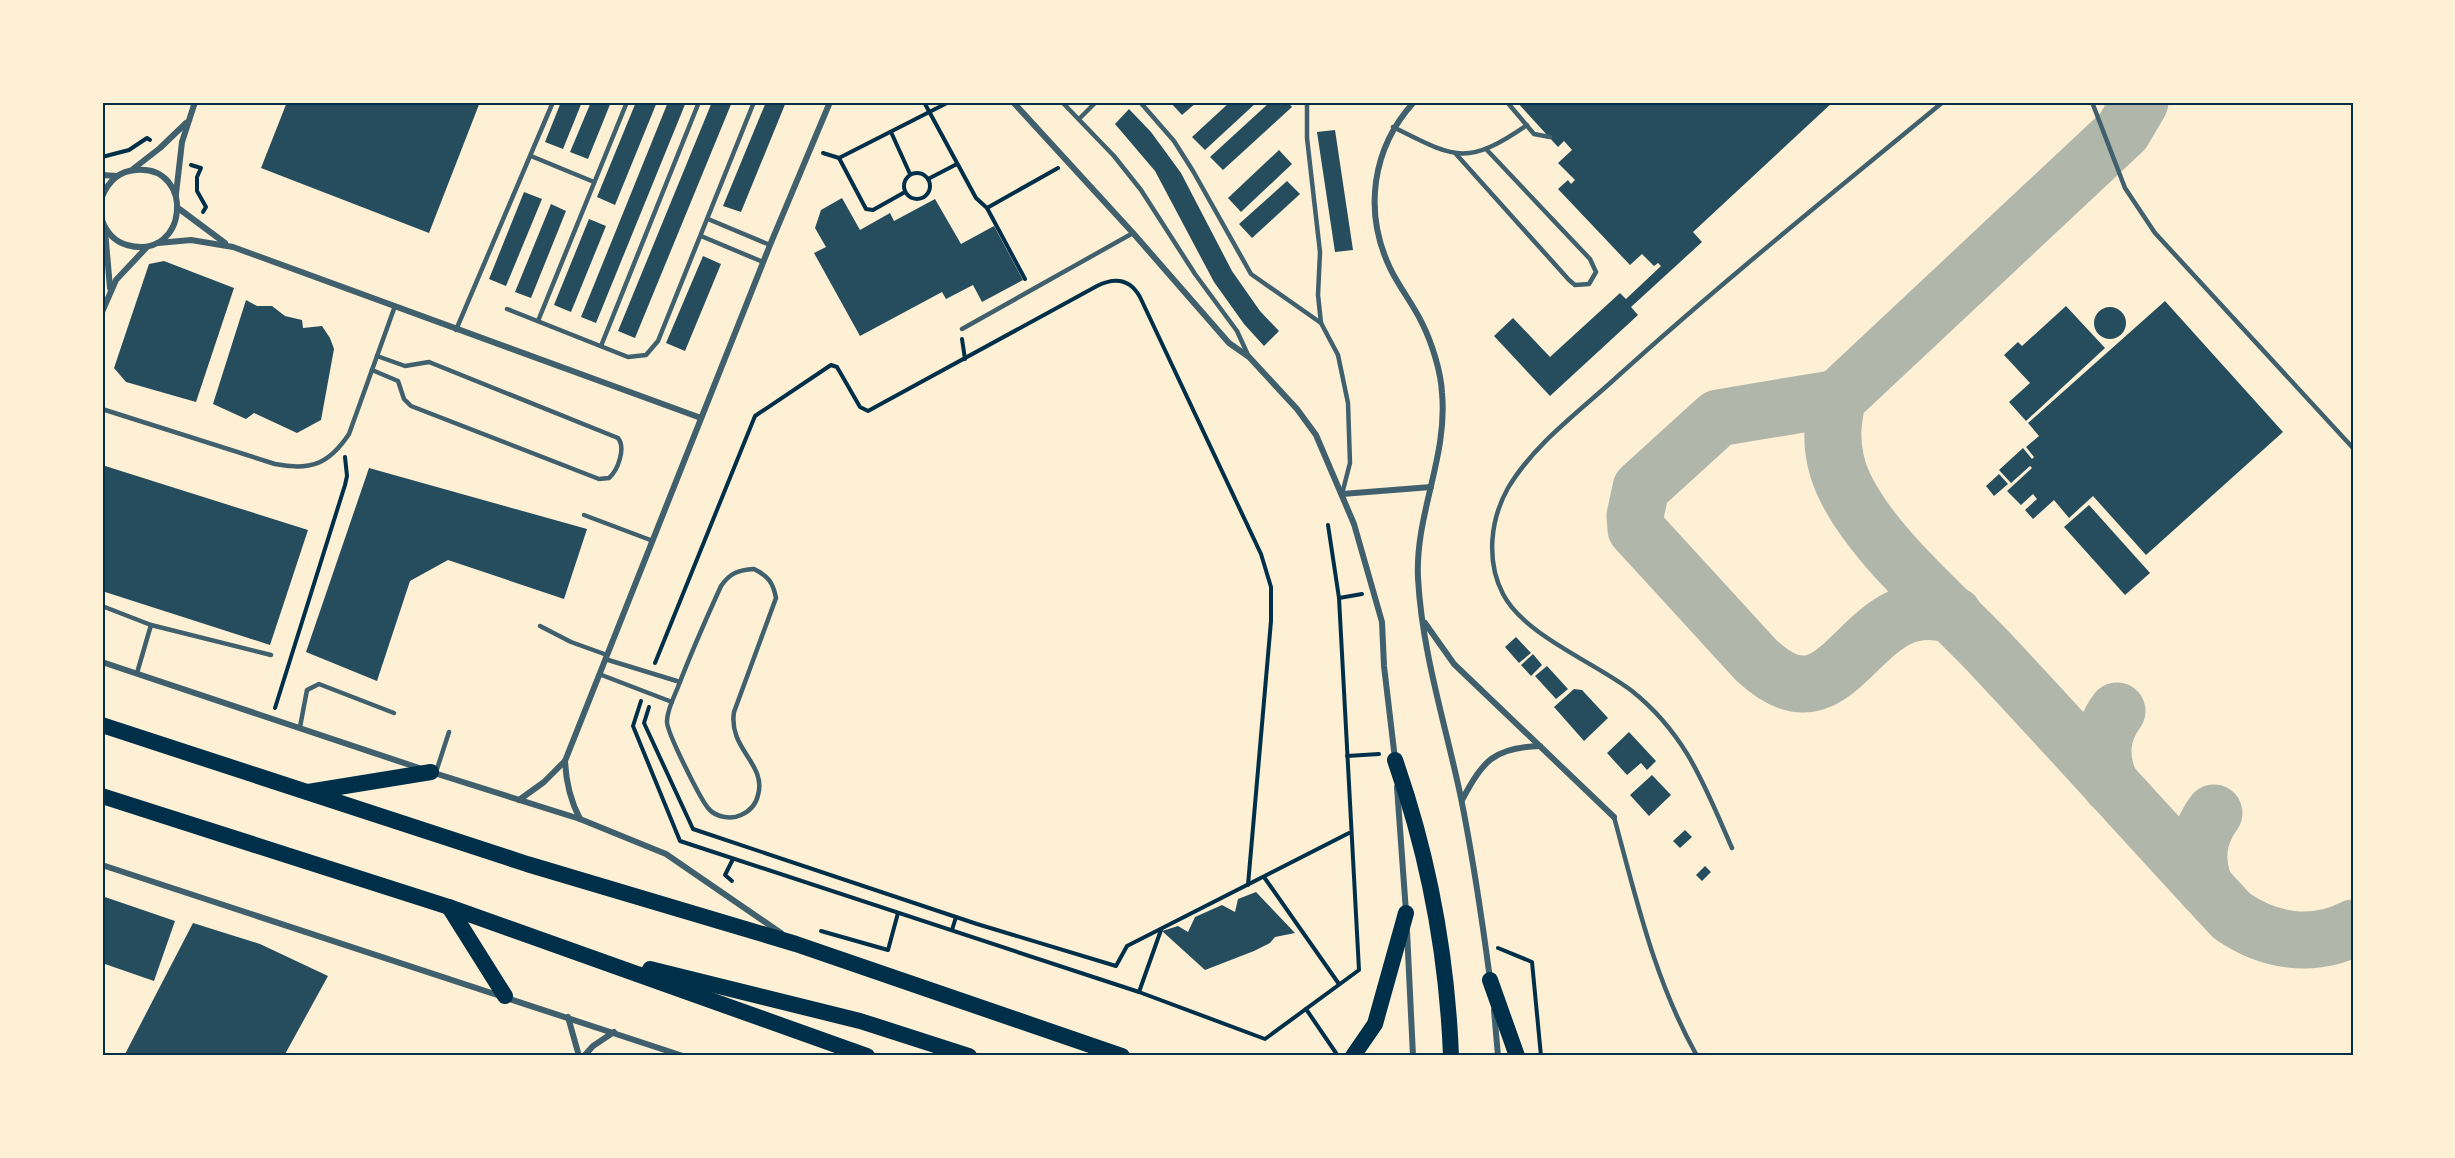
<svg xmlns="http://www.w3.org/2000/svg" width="2455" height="1158" viewBox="0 0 2455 1158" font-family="'Times New Roman',serif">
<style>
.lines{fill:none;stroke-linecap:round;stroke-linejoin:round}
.taxiway{stroke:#b1b6ab;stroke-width:57}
.building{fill:#264d5e}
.path{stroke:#003049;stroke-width:4}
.service{stroke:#3f606c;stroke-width:4.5}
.minor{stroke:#3f606c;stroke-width:6}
.trunk{stroke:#003049;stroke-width:16}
.neatline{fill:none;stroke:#003049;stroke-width:2}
</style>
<rect width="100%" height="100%" fill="#fdf0d5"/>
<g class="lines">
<g class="taxiway">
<path d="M2140 102 2123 131 1838 398C1830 428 1831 459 1845 487 1873 545 1940 601 1985 648 2068 736 2149 827 2232 916 2268 941 2312 949 2353 928"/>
<path d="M1838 398 1718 418 1641 488 1635 516 1636 529 1756 660C1824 724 1847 643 1899 618 1917 609 1935 610 1954 615"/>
<path d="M2111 785C2099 759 2100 734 2117 711"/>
<path d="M2206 888C2194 862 2197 836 2214 813"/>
</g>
</g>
<g class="building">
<polygon points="287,102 480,102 429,233 261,168"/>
<polygon points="561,102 582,102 563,149 545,142"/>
<polygon points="591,102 611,102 588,159 570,152"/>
<polygon points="636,102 657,102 615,205 597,197"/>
<polygon points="668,102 686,102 596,323 581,317"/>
<polygon points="712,102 732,102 635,338 618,331"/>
<polygon points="766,102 786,102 741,212 723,206"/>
<polygon points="1170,102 1197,102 1182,115"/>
<polygon points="1230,102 1257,102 1205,150 1192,137"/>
<polygon points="1270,102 1288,102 1292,107 1223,170 1210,157"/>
<polygon points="1517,102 1833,102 1693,232 1702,242 1631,307 1638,315 1550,396 1494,336 1513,318 1550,357 1620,293 1626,299 1661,266 1658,263 1654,266 1642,254 1630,265 1558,189 1568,180 1571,184 1575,180 1558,163 1572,150 1564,141 1558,147"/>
<polygon points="1129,109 1151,132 1181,173 1232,271 1260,311 1279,331 1264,346 1244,324 1214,282 1155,171 1115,124"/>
<polygon points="1335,130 1353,250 1335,252 1317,132"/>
<polygon points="1279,150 1292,164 1241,212 1228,198"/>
<polygon points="1287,181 1300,194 1252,238 1239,224"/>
<polygon points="524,192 542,199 506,286 489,279"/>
<polygon points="842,198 860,230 890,213 894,221 935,199 961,244 994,226 1023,280 982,302 973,285 946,299 942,292 860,336 814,253 826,247 815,228 821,210"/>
<polygon points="551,204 566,211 531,298 515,292"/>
<polygon points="589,219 606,226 571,312 554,305"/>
<polygon points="703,256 721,264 685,351 666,343"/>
<polygon points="164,261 234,288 196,402 126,382 114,368 149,264"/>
<polygon points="246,300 257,306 272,306 285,316 302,320 303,328 322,326 330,338 334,349 321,420 297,433 254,413 246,419 213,404"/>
<polygon points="2165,301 2283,432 2146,555 2093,496 2069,518 2054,500 2033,519 2025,510 2037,499 2033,494 2021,505 2007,491 2032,468 2030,466 2011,483 1999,470 2023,448 2032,459 2034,457 2026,447 2039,436 2028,423"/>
<polygon points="2066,306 2105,348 2026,421 2009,402 2030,383 2004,355 2018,342 2022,346"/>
<circle cx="2110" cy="323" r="16"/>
<polygon points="102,465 308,530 270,645 102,591"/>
<polygon points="369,468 587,529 564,599 448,560 410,581 377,681 306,652"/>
<polygon points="1999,474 2008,484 1994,496 1986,486"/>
<polygon points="2089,505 2150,573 2125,595 2064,527"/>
<polygon points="1516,637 1531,653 1519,663 1505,647"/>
<polygon points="1533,654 1542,665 1531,676 1521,665"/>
<polygon points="1547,666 1568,689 1556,699 1535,676"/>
<polygon points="1574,689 1582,690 1608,718 1584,741 1554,707"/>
<polygon points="1629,732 1656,761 1647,770 1641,763 1627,775 1607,753"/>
<polygon points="1652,775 1671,795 1649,816 1630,795"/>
<polygon points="1685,830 1692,837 1680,848 1673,841"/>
<polygon points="1705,866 1711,872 1702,881 1696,875"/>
<polygon points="1256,892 1295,933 1275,937 1270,943 1254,951 1205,970 1162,931 1178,926 1188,932 1195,917 1222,905 1235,912 1238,899"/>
<polygon points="102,896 175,921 154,981 102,963"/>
<polygon points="193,923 260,944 328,976 284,1056 124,1056"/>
</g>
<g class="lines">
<g class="path">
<polyline points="924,102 976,198 987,208 1058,168"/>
<polyline points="891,132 910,174"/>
<polyline points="823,153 839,158 949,102"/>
<polyline points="102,157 129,150 147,138 150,140"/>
<polyline points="839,158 866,209 873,210 905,192"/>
<polyline points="191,165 201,168 197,177 197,191 206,207 203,212"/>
<circle cx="917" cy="186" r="13"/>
<polyline points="928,179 957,164"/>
<polyline points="987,208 1025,279"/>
<polyline points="962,339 965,359"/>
<polyline points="1339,598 1362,594"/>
<path d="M655 663 755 416 831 365 837 367 860 407 868 411 1097 286C1115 277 1130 279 1140 297L1261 554 1271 587V621L1248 885"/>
<polyline points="641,701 633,726 680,841 1139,992 1265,1039 1359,970 1339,598 1328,525"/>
<polyline points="649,707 644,723 693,829 977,924 1116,966 1127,946 1349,833"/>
<polyline points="275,708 345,485 347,476 345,457"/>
<polyline points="1347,756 1379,754"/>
<polyline points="1264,877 1339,984"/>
<polyline points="732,881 725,875 733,859"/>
<polyline points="952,930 956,917"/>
<polyline points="821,931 888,950 898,913"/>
<polyline points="1498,948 1532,962 1541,1056"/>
<polyline points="1139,992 1161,930"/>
<polyline points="1306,1009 1336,1053"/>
</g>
<g class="service">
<polyline points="1062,102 1114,156 1141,190 1195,274 1237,331 1248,355"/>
<polyline points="1140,102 1174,141 1193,171 1251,274 1321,323"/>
<polyline points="1307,102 1307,138 1320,252 1318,295 1321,323 1338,355 1348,403 1350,463 1342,494"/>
<polyline points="1507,102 1534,134 1550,137"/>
<polyline points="2092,102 2125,188 2155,233 2353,448"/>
<polyline points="1079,119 1096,102"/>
<path d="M1393 127C1455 158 1466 167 1527 125"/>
<polyline points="1456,154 1569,280 1575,285 1589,284 1596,272 1590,259 1486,149"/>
<polyline points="531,156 594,182"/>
<polyline points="708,219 770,245"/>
<polyline points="701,236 763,262"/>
<polyline points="507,309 628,357 646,355 658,341 754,102"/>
<polyline points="538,321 627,102"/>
<polyline points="962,329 1133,233"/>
<polyline points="456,330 553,102"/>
<polyline points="601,346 699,102"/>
<path d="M372 370 398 381 404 399 411 406 599 479 609 478C618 470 626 448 618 438L429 362 405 366 377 356"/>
<path d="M102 409 275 464C311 471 329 464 349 434L395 306"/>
<polyline points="584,515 653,541"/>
<path d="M754 569C768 576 773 582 776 598L734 712C728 749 767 764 758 795 756 805 750 811 741 815 731 820 715 817 708 808 700 798 666 731 667 721 667 710 674 697 678 687 691 653 706 619 721 586 730 573 738 570 754 569Z"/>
<polyline points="102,606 151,625"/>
<polyline points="540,626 571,642 607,655"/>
<polyline points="605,659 680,682"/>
<polyline points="137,673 151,625 271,655"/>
<polyline points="599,674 672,702"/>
<polyline points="300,727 307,690 319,684 394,713"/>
<polyline points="436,772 449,732"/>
<path d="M1614 817C1637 901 1654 979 1697 1056"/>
<path d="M1732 848C1705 787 1687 735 1632 691 1594 662 1524 635 1503 594 1486 561 1490 520 1508 488 1534 444 1580 411 1618 376 1723 281 1834 192 1943 102"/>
</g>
<g class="minor">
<polyline points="1013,102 1133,233 1229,343 1249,357 1297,409 1316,435 1354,524 1382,622 1384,666 1395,759"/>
<path d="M1414 102C1372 148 1363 211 1390 268 1399 287 1413 304 1422 323 1432 343 1441 372 1442 393 1448 457 1415 514 1418 578 1422 653 1446 726 1461 798 1473 858 1482 919 1490 979"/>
<polyline points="133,169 160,148 186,123"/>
<polyline points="102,175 117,176"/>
<polyline points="176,194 182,142 195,102"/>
<path d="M102 197C108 182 119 171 136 170 196 165 188 262 127 245 115 242 106 232 102 220"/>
<polyline points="178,208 225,243"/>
<polyline points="105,230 110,288"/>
<polyline points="158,243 191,240 233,247 701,418"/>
<polyline points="102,312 116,280 147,247"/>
<polyline points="1342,494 1431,487"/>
<polyline points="1425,623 1454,664 1614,817"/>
<polyline points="102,662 422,769"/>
<path d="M565 761C566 783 570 800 580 819"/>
<polyline points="431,772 580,819 666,854 781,933"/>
<polyline points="1397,787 1406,912"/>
<polyline points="519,800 544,782 565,761 770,245 830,102"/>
<path d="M1462 800C1483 761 1494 747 1540 746"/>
<polyline points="102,865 683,1056"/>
<polyline points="1407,931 1413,1056"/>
<polyline points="1494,1010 1498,1056"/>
<polyline points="568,1017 579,1056"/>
<polyline points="584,1056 593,1046 614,1032"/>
</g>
<g class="trunk">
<polyline points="102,725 527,864 796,944 1122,1056"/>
<path d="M1395 760C1429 857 1447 953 1451 1056"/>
<polyline points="308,792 431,772"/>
<polyline points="102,796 449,907 867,1056"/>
<polyline points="449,907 505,996"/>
<polyline points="650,969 860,1021 969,1056"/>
<polyline points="1490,980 1517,1056"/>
<polyline points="1353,1056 1375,1024 1406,913"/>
</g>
</g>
<rect width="2455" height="1158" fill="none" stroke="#fdf0d5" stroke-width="207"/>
<rect x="104" y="104" width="2248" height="950" class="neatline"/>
</svg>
